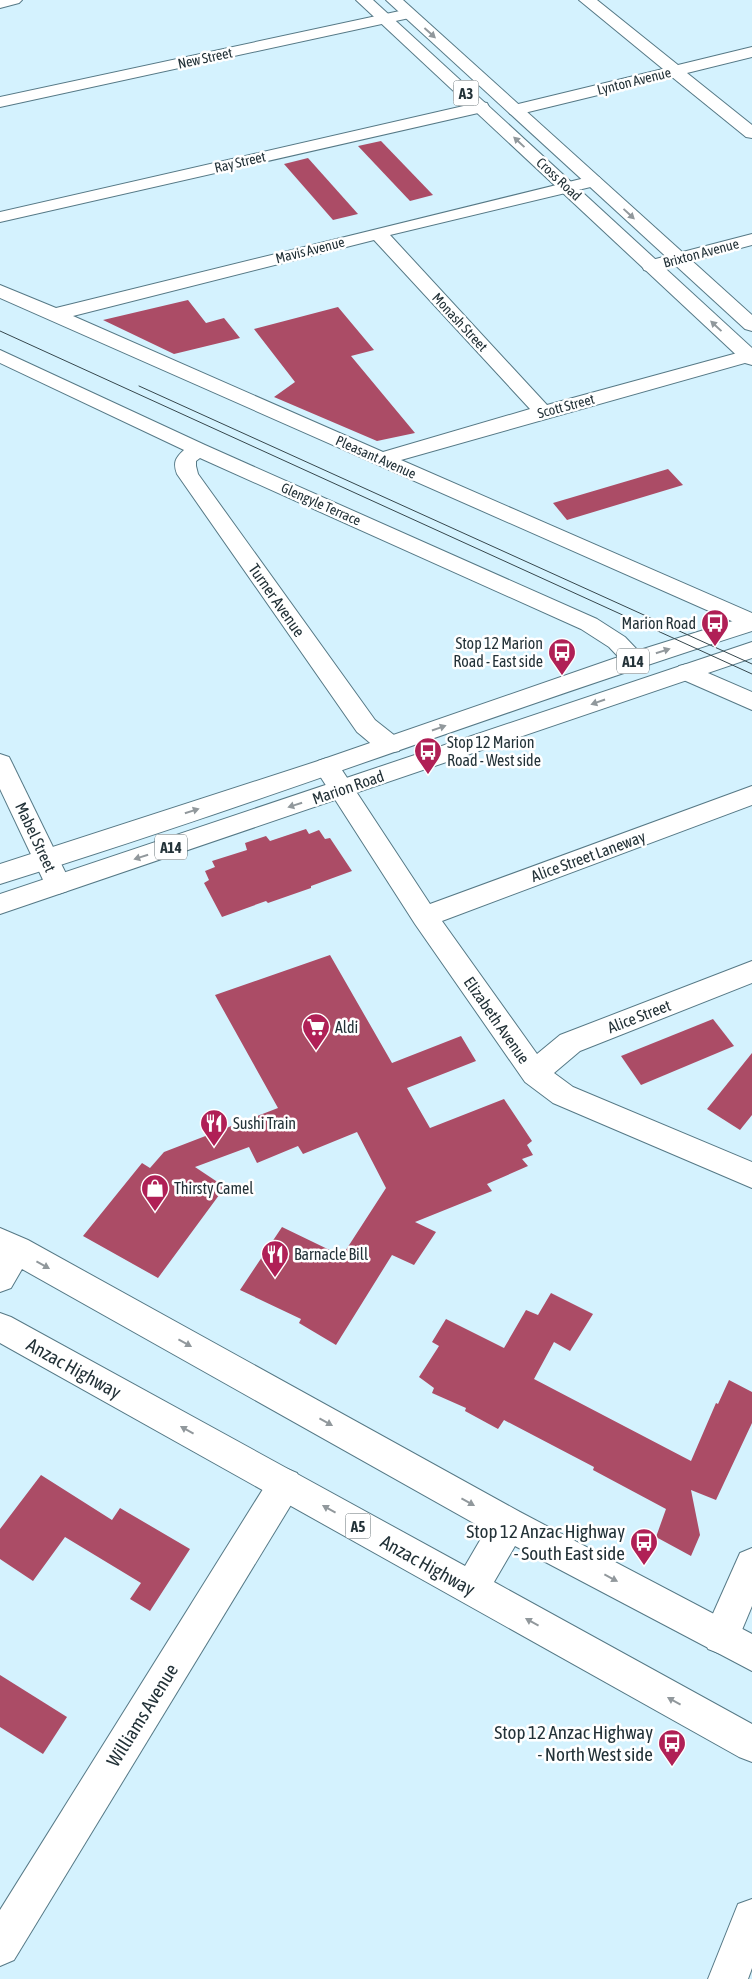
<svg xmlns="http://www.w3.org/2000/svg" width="752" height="1979" viewBox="0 0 752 1979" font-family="'Asap Condensed',sans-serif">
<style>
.building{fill:#ab4c66}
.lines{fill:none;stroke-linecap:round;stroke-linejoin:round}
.minor-casing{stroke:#567986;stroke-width:2}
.major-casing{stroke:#567986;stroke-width:2}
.highway-casing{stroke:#567986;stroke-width:2}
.minor{fill:#fff;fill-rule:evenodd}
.major{fill:#fff;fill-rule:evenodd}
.highway{fill:#fff;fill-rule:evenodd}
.tram{stroke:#36474d;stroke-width:1}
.oneway{fill:#91989c}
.labels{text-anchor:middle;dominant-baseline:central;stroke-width:5;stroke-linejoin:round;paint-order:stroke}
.far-street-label{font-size:14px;fill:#233238;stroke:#fff}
.shield{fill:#fff;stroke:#657074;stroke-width:1}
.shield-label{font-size:15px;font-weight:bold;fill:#233238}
.street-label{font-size:16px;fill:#233238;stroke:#fff}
.poi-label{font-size:16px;fill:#233238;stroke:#fff;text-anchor:start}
.near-street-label{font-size:19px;fill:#233238;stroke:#fff}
.near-poi-label{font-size:19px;fill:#233238;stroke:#fff;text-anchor:end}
</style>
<rect width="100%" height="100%" fill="#d4f2fe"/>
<g class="building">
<polygon points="381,141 433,195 410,201 358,146"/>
<polygon points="308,158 358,214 333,220 284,164"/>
<polygon points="188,300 206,323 224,318 240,338 174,354 103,320"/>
<polygon points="338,307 374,350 351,356 415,433 377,441 274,397 295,382 254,329"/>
<polygon points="668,469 683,485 567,520 553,503"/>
<polygon points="306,829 309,834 319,830 325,839 330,838 352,871 311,886 311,888 268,903 266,901 222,917 204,883 209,880 205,871 215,867 212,861 247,850 245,843 266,836 270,841"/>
<polygon points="330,955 392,1063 461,1036 476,1061 407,1088 430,1128 504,1099 532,1141 527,1145 533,1155 522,1159 528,1166 487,1184 492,1191 415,1222 436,1232 414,1265 392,1255 336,1345 299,1323 301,1319 240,1290 282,1227 342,1256 386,1188 357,1132 303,1154 298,1146 257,1163 249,1147 195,1167 225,1187 158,1278 83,1236 142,1163 150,1168 164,1152 278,1108 215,995"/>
<polygon points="713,1019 734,1046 641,1085 621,1056"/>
<polygon points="752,1053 752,1115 740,1130 707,1109"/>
<polygon points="551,1293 593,1314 570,1351 554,1342 534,1379 691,1461 716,1403 718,1404 729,1380 752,1392 752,1423 716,1500 691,1490 700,1535 691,1556 656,1537 666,1509 593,1470 594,1467 504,1420 498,1429 465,1411 466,1408 432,1393 434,1388 419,1377 439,1346 432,1342 446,1319 504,1348 526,1310 538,1315"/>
<polygon points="41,1475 112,1520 120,1508 190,1549 150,1611 130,1599 141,1583 65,1537 33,1581 0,1559 0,1529"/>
<polygon points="0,1675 67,1717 43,1754 0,1727"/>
</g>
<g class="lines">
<g class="minor-casing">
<g id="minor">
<polygon points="0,0 22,0 19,3 0,8"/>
<polygon points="579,0 597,0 678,65 752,47 752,57 687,73 752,125 752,138 746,137 672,77 516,115 510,114 508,110 510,106 663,69"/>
<polygon points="409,9 414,11 417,14 414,17 0,107 0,97"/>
<polygon points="481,102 487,103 489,107 487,111 0,222 0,212"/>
<path d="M593 176 599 177 602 181 599 185 390 235 547 405 752 349V361L401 460 752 613V630L0 298V285L56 308ZM374 240 530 409 383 452 73 316Z"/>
<polygon points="752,234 752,245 651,272 644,270 642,266 644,262"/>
<path d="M0 350 205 445 597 619 625 637 647 660 643 666 635 668 627 666 609 647 581 629 200 458 196 461V466L198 474 375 720 399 739 402 745 399 751C381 756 371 743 357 732L177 474C173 463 175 458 184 450L0 363Z"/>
<polygon points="687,664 752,692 752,710 679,678 675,672 679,666"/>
<polygon points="0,754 9,757 12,763 71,884 67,891 58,894 49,891 45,884 0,789"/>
<polygon points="327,758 336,761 430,904 752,786 752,805 442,921 537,1054 560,1035 752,961 752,983 580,1051 554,1073 573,1087 752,1162 752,1188 553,1103 525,1082 415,924 318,773 315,767 318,761"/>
<polygon points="285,1468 297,1473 302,1484 297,1495 14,1960 0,1966 0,1910 273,1473"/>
<polygon points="752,1548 752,1606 734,1649 721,1654 708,1649 703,1636 740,1553"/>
<polygon points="752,1899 752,1968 748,1979 708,1979 738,1904"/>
</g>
</g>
<g class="major-casing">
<g id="major">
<path d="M752 615V631C500 711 253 806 0 884V864L318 761 627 654Z"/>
<polygon points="752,642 752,658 0,914 0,894"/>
</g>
</g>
<g class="highway-casing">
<g id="highway">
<polygon points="356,0 373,0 752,348 752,365 745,363"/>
<polygon points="386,0 403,0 752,315 752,331 745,329"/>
<polygon points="0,1228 28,1240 520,1512 752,1634 752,1671 515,1546 494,1582 752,1724 752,1762 739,1757 0,1343 0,1313 11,1317 465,1566 486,1530 22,1269 11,1288 0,1292"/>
</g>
</g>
<use href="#minor" class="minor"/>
<use href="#major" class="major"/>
<use href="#highway" class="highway"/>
<g class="tram">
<polyline points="0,331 752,674"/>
<polyline points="139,386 752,664"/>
</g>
</g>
<defs><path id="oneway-solid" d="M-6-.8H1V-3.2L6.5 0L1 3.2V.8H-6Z" transform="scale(1.25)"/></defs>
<g class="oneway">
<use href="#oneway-solid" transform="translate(430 33) rotate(42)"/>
<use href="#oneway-solid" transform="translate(519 142) rotate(-137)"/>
<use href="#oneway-solid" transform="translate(629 214) rotate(43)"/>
<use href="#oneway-solid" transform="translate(716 326) rotate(-137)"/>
<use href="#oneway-solid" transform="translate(663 651) rotate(-18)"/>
<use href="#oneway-solid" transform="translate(598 702) rotate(161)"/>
<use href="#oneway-solid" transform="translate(439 728) rotate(-19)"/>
<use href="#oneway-solid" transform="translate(295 805) rotate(162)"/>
<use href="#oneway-solid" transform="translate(192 811) rotate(-18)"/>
<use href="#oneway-solid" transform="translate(141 857) rotate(162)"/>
<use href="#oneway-solid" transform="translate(43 1265) rotate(29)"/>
<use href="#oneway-solid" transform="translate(185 1343) rotate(29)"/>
<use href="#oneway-solid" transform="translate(326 1422) rotate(29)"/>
<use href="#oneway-solid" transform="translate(187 1430) rotate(-151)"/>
<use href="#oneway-solid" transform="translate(468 1502) rotate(29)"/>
<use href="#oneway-solid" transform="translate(329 1509) rotate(-151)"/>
<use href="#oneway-solid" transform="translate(611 1578) rotate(28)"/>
<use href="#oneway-solid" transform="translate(532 1622) rotate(-151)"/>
<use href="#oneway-solid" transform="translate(674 1701) rotate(-151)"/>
</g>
<defs>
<g id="bus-pin" transform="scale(1.4375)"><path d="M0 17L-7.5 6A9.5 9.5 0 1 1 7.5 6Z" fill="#b02056" stroke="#fff"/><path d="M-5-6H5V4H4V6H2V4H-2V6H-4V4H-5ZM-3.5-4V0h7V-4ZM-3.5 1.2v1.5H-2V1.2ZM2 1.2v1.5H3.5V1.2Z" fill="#fff"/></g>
<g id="supermarket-pin" transform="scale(1.4375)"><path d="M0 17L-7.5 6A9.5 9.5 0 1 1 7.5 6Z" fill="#b02056" stroke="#fff"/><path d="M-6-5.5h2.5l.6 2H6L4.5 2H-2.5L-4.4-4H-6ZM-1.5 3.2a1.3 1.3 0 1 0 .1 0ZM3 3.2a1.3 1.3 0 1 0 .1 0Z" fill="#fff"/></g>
<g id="restaurant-pin" transform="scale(1.4375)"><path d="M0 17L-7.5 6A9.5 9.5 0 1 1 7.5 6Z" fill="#b02056" stroke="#fff"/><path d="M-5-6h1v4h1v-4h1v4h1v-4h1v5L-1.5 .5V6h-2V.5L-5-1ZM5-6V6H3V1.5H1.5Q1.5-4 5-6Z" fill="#fff"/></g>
<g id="shop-pin" transform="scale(1.4375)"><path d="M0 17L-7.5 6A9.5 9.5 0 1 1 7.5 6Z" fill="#b02056" stroke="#fff"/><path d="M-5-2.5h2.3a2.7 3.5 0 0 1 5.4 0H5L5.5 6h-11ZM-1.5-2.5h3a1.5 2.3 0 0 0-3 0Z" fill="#fff"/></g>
</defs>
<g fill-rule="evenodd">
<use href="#bus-pin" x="715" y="623"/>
<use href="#bus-pin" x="562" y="652"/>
<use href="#bus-pin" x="428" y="751"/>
<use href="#supermarket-pin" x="316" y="1027"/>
<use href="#restaurant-pin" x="214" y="1123"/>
<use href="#shop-pin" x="155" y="1188"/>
<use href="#restaurant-pin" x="275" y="1254"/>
<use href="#bus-pin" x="644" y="1542"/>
<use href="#bus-pin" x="672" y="1743"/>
</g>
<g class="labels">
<g class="far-street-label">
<text transform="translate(205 58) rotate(-12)">New Street</text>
<text transform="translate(634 81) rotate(-14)">Lynton Avenue</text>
<text transform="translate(240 162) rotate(-13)">Ray Street</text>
<text transform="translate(559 179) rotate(43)">Cross Road</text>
<text transform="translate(310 250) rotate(-14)">Mavis Avenue</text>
<text transform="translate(701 253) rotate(-15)">Brixton Avenue</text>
<text transform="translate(460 322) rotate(47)">Monash Street</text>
<text transform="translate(566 406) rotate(-15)">Scott Street</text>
<text transform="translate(376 457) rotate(24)">Pleasant Avenue</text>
<text transform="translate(321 504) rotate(24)">Glengyle Terrace</text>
</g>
<g class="shield">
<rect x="453.5" y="80.5" width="25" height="25" rx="4"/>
<rect x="617" y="648.5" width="32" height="25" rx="4"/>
<rect x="155" y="834.5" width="32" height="25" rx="4"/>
<rect x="345.5" y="1513.5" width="25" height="25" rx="4"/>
</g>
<g class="shield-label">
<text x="466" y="93">A3</text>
<text x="633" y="661">A14</text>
<text x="171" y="847">A14</text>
<text x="358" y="1526">A5</text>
</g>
<g class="street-label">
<text transform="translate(277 600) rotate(55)">Turner Avenue</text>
<text transform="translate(348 787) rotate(-19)">Marion Road</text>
<text transform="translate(36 837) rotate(65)">Mabel Street</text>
<text transform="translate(588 856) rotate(-20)">Alice Street Laneway</text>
<text transform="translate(639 1016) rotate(-21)">Alice Street</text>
<text transform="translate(497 1020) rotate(55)">Elizabeth Avenue</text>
</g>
<g class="poi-label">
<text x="696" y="623" text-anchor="end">Marion Road</text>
<text x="543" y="643" text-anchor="end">Stop 12 Marion<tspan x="543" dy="18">Road - East side</tspan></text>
<text x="447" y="742">Stop 12 Marion<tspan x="447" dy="18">Road - West side</tspan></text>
<text x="335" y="1027">Aldi</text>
<text x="233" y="1123">Sushi Train</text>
<text x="174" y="1188">Thirsty Camel</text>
<text x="294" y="1254">Barnacle Bill</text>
</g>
<g class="near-street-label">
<text transform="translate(74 1368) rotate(29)">Anzac Highway</text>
<text transform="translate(428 1565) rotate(29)">Anzac Highway</text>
<text transform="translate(142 1715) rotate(-58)">Williams Avenue</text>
</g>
<g class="near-poi-label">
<text x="625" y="1531">Stop 12 Anzac Highway<tspan x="625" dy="22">- South East side</tspan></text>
<text x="653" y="1732">Stop 12 Anzac Highway<tspan x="653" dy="22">- North West side</tspan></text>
</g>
</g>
</svg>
